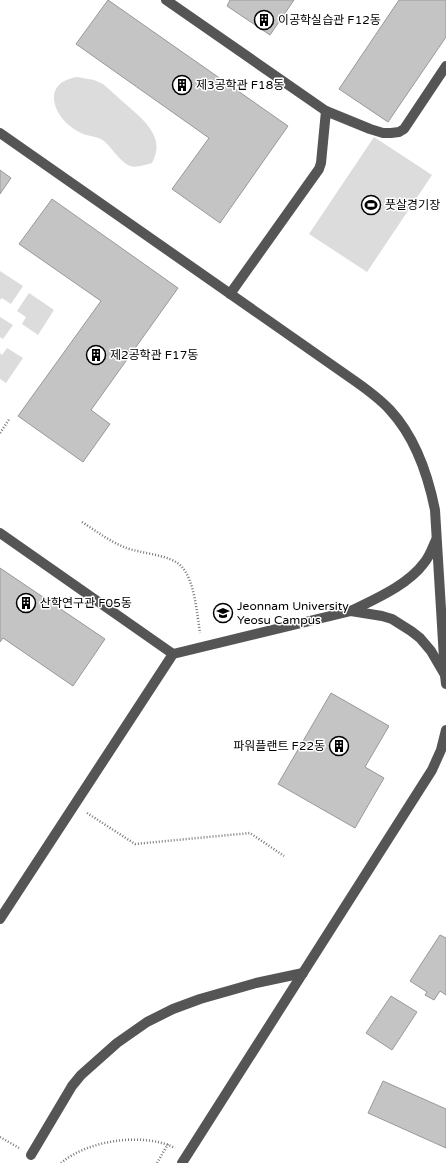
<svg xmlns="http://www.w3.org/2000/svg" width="446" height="1163" viewBox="0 0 446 1163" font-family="'Varela Round','Noto Sans KR',sans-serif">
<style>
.green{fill:#dcdcdc}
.building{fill:#c4c4c4;stroke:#999}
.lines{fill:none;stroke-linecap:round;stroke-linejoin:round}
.path{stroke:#777;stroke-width:2.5;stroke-dasharray:1 2;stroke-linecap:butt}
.minor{stroke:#555;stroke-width:10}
.labels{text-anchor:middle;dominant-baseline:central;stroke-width:3;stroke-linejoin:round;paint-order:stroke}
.poi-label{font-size:12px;fill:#000;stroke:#fff;text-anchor:start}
</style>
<rect width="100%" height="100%" fill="#fff"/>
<g class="green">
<path d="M77 77 94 80 103 84C112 92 120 99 129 107 145 121 166 139 152 163 145 165 134 169 128 165 121 162 111 147 104 141 95 135 89 137 81 133 66 126 53 111 54 95 56 83 66 79 77 77Z"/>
<polygon points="374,137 432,175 367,272 309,234"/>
<polygon points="0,271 23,286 11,304 2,298 0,300"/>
<polygon points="29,293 54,310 38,335 22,324 26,317 17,311"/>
<polygon points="0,317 13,325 3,339 0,337"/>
<polygon points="7,348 23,358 6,383 0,379 0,353 2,355"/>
</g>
<g class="building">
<polygon points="108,0 288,126 220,223 172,189 209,138 76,44"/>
<polygon points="230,0 294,0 270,35 227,6"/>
<polygon points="399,0 446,0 446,37 388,122 339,89"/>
<polygon points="0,170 11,178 0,194"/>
<polygon points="52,199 178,288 91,410 110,424 83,462 18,416 101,301 19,244"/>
<polygon points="0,568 105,639 73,686 3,638 0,642"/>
<polygon points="331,693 389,726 365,767 384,778 355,828 278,784"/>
<polygon points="440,935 446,938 446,995 440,991 434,1000 425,995 427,992 410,981"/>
<polygon points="391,996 417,1012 392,1050 366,1033"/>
<polygon points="383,1081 446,1109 446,1148 368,1113"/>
</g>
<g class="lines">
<g class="path">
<polyline points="0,433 10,418"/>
<path d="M82 522C96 531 109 541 124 547 140 554 171 554 182 567 195 582 197 614 200 633"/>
<polyline points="87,813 135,844 250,833 284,856"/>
<polyline points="0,1137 19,1148"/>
<path d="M61 1163C88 1140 144 1132 175 1148"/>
<polyline points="157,1163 168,1144"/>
</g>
<g class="minor">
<polyline points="166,0 326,111 370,129 383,133 391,133 399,132 404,129 446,66"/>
<path d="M0 133 352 379C365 388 379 398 390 410 415 437 428 475 435 510L445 675"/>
<polyline points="230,294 319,169 321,163 326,111"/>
<polyline points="0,533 173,654"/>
<path d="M351 611C375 599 408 585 424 563 430 556 432 548 436 540"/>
<polyline points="0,919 173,654 351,611 382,616 392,619 411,631 420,638 431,651 445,675 446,684"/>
<polyline points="31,1155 72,1086 81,1075 117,1043 147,1022 173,1009 200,999 256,983 303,973"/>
<polyline points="182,1163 432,770 441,750 446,730"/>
</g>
</g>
<defs>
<g id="building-ring" transform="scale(1)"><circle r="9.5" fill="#fff" stroke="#000" stroke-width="1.5"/><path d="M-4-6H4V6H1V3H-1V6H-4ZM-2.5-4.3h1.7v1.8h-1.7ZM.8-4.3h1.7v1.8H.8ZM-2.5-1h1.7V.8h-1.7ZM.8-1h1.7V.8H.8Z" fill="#000"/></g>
<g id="stadium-ring" transform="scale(1)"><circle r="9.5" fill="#fff" stroke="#000" stroke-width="1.5"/><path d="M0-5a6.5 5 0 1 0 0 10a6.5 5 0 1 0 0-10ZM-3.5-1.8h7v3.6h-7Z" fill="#000"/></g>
<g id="university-ring" transform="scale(1)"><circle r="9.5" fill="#fff" stroke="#000" stroke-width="1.5"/><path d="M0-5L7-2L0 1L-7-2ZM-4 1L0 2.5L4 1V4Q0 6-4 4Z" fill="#000"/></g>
</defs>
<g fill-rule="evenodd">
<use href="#building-ring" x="264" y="20"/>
<use href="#building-ring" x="182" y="85"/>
<use href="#stadium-ring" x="371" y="205"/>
<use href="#building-ring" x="96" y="355"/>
<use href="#building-ring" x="26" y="603"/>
<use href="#university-ring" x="223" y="613"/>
<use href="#building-ring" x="339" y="746"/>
</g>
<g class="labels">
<g class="poi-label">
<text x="278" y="20">이공학실습관 F12동</text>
<text x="196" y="85">제3공학관 F18동</text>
<text x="385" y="205">풋살경기장</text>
<text x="110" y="355">제2공학관 F17동</text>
<text x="40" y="603">산학연구관 F05동</text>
<text x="237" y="606">Jeonnam University<tspan x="237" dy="14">Yeosu Campus</tspan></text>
<text x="325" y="746" text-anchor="end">파워플랜트 F22동</text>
</g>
</g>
</svg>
